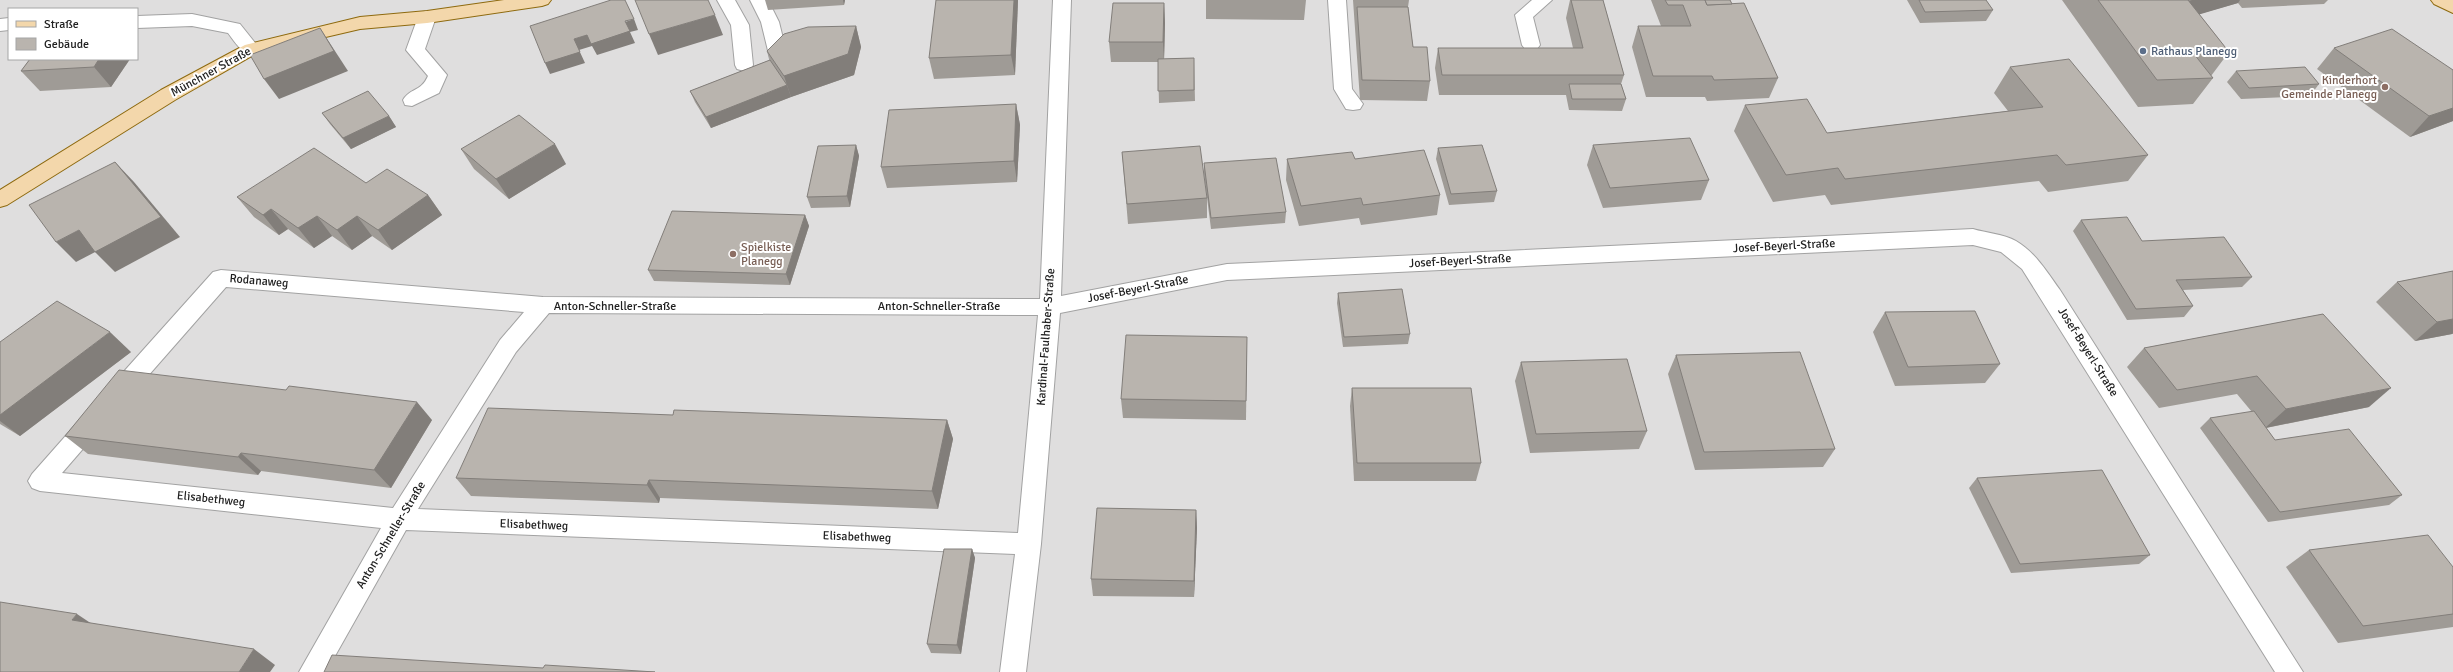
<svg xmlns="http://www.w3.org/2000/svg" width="2453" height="672" viewBox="0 0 2453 672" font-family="Signika,sans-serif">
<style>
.residential{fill:#dfdede;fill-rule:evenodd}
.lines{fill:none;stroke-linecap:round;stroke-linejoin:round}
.minor-casing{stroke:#a2a2a2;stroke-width:2}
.major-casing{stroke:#8e6a0f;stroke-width:2}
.minor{fill:#fff;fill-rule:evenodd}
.major{fill:#f3d7ab;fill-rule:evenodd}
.wall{fill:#9f9b96}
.shaded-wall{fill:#827e7a}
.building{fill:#b9b4ae;stroke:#827e7a}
.service-dot{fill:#5c6f8a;stroke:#fff;stroke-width:1.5}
.education-dot{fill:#8d6e63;stroke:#fff;stroke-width:1.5}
.labels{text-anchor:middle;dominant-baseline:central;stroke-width:4;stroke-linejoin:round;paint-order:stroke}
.service-label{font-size:12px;fill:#4e5e75;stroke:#fff;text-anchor:start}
.street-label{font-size:12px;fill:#212121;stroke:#fff}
.education-label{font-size:12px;fill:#785e54;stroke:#fff;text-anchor:end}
</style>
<rect width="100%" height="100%" fill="#f0eee8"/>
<path class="residential" d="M0 0H2453V672H0ZM9 9H137V59H9Z"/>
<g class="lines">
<g class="minor-casing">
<g id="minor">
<polygon points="717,0 735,0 749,25 753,65 751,69 744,71 737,69 735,65 731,25"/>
<polygon points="750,0 768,0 779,22 788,59 786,63 779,65 772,63 770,59 761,22"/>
<path d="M1053 0H1071L1061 296 1227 264 1973 229C1986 233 2004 234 2016 241 2035 252 2047 272 2060 290L2303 672H2275L2022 269 2001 252 1973 245 1227 280 1060 313 1041 544 1026 672H1000L1015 554 406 530 326 672H299L381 528 40 491 32 488 28 481 32 474 85 414 93 411 101 414 105 421 101 428 62 473 393 508 500 340 524 312 226 287 126 401 118 403 110 401 107 394 110 387 213 272 221 270 543 297 1040 299ZM549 313 1038 315 1018 533 418 509 516 352Z"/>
<polygon points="1328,0 1346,0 1352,89 1363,104 1360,109 1353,110 1346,109 1334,89"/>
<polygon points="1532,0 1552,0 1533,17 1540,45 1537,49 1531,51 1525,49 1522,45 1515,15"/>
<path d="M427 11 433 13 436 17 425 49 447 75 439 93 412 106 405 105 403 100C410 88 421 92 428 76L406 50 418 17 421 13Z"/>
<path d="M192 14 240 24 260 49 257 53C243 57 236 43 228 33L192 26 137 28V16Z"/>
<polygon points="9,18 9,30 0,31 0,19"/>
</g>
</g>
<g class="major-casing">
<g id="major">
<polygon points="504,0 551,0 548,4 542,6 427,23 360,29 257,53 175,100 7,205 0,207 0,190 161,90 245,45 360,17 427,11"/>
<polygon points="2431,0 2453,0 2453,13 2434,4"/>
</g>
</g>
<use href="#minor" class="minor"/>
<use href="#major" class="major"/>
</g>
<g class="wall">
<polygon points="765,0 845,0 844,5 768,10"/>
<polygon points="1018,0 1015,75 934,79 929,58"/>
<polygon points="1206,0 1306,0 1304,20 1206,19"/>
<polygon points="1353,0 1409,0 1408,7 1413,47 1430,81 1427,101 1360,100"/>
<polygon points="1570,0 1603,0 1624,75 1621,84 1626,99 1622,111 1569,110 1566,95 1439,95 1435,68 1438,48 1573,48 1566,18"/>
<polygon points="1651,0 1730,0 1732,4 1778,78 1769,98 1707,101 1705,97 1646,97 1632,47 1638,26 1676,26 1661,26"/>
<polygon points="1907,0 1986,0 1993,10 1986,21 1920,23"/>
<polygon points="2062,0 2328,0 2324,4 2242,8 2238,3 2199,14 2229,52 2211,76 2213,78 2193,104 2138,107"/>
<polygon points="1164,3 1165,23 1164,59 1194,58 1195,101 1159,103 1158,62 1111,62 1109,42"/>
<polygon points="856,26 861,47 854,75 791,97 711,128 695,102 690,91 770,60 767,51"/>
<polygon points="2334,48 2453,70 2453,121 2410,137 2317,69"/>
<polygon points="30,59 130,59 111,87 40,91 21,71"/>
<polygon points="2010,67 2148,155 2128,181 2048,192 2039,181 1831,205 1825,195 1773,202 1734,131 1745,105 1827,133 2008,111 1994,93"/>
<polygon points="2236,71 2319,84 2310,96 2241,99 2227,82"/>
<polygon points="1016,104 1020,125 1017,182 887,188 881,167"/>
<polygon points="322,113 389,116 396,127 351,149 330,124"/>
<polygon points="856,145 859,156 850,207 811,208 807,197"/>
<polygon points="1593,145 1709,180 1701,200 1603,208 1587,165"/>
<polygon points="1438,148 1497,191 1494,202 1449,205 1436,159"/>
<polygon points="461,149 566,164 509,199 474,169"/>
<polygon points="1122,152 1207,198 1207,218 1128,224"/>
<polygon points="1287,159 1355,159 1440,195 1437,215 1361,225 1359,218 1299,226 1286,180"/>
<polygon points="1204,163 1286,212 1285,223 1211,229 1204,174"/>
<polygon points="366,183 428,195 442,215 392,250 372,236 352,250 332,236 314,248 288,229 279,235 254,217 237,197"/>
<polygon points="805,215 809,226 790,285 654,281 648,270"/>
<polygon points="2081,220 2142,241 2252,277 2242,287 2183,290 2193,306 2184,317 2127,320 2073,231"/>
<polygon points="2453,271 2453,334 2452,334 2415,341 2376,302 2397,282"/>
<polygon points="1338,293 1410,334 1408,344 1343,347 1337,303"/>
<polygon points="1885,312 2000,364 1985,383 1895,386 1873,332"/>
<polygon points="2323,314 2369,407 2266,428 2275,440 2402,495 2389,505 2268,522 2200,428 2210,418 2252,412 2237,394 2159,408 2127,367 2144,348"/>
<polygon points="1247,337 1246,420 1123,418 1121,399"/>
<polygon points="0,342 131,352 20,436 0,424"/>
<polygon points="1676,355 1835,449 1823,467 1695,470 1668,374"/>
<polygon points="1521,362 1647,431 1639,449 1530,453 1515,381"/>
<polygon points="1352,388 1481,463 1476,481 1354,481 1350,406"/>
<polygon points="673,415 947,420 953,439 938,509 660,498 659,503 471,496 456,478"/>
<polygon points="432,420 391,488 261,471 258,475 88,454 65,436"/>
<polygon points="1977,478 2150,555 2139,564 2011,573 1969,488"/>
<polygon points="1196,510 1197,528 1194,597 1093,596 1091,579"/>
<polygon points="972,549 975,558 961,654 931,653 927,644"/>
<polygon points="2309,550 2453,567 2453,627 2338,643 2286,567"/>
</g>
<g class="shaded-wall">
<polygon points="843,0 845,0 844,5"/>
<polygon points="1014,0 1018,0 1015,75 1011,55"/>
<polygon points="2192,0 2240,0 2238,3 2167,24 2181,3"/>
<polygon points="1164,3 1165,23 1164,62 1163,42"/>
<polygon points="715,15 723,35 658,55 649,34"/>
<polygon points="634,19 638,30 630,32 635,43 597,55 592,46 579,50 585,63 550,74 545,63 574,39"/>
<polygon points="856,26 861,47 854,75 791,97 784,76"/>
<polygon points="320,28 348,71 279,99 264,79"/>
<polygon points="99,59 130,59 111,87 94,67"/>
<polygon points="787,85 791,97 711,128 706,117"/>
<polygon points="1016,104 1020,125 1017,182 1014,161"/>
<polygon points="2453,108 2453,121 2410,137 2429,116"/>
<polygon points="389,116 396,127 351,149 343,138"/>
<polygon points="555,144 566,164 509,199 496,179"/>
<polygon points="856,145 859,156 850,207 847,196"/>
<polygon points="115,162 134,182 180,237 115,272 95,252"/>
<polygon points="428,195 442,215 392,250 378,230"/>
<polygon points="271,209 288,229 279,235 263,215"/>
<polygon points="805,215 809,226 790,285 786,274"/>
<polygon points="317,216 332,236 314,248 298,228"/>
<polygon points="357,216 372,236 352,250 337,230"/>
<polygon points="79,230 99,250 76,262 56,242"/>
<polygon points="2453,319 2453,333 2452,334 2415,341 2437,322"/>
<polygon points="110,332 131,352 20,436 0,421 0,415"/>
<polygon points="2391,388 2369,407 2265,428 2286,409"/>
<polygon points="417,402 432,420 391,488 374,470"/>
<polygon points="947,420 953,439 938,509 932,491"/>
<polygon points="241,453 261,471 258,475 238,457"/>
<polygon points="649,480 660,498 659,503 647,485"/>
<polygon points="1196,510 1197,528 1194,597 1194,581"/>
<polygon points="972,549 975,558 961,654 957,645"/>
<polygon points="77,614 101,630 72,620"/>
<polygon points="254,649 275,665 270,672 239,672"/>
</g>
<g class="building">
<polygon points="611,0 625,0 634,19 625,21 630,31 591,44 587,35 574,39 580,52 545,63 530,26"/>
<polygon points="635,0 708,0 715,15 649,34"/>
<polygon points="936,0 1014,0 1011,55 929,58"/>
<polygon points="1571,0 1603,0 1624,75 1442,75 1438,48 1583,48"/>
<polygon points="1665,0 1705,0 1707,5 1744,3 1778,78 1714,80 1712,76 1653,76 1638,26 1691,26 1683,5 1668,5"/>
<polygon points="1705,0 1730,0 1732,4 1707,5"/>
<polygon points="1919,0 1986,0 1993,10 1925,12"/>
<polygon points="2098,0 2188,0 2229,52 2194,54 2213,78 2157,80"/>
<polygon points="1113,3 1164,3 1163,42 1109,42"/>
<polygon points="1357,7 1408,7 1413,47 1427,47 1430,81 1362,80"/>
<polygon points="856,26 848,54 784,76 767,51 784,34 808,27"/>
<polygon points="320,28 334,51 264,79 250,55"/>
<polygon points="2392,29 2453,70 2453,108 2429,116 2334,48"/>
<polygon points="1194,58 1194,90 1158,91 1158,59"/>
<polygon points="30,59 99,59 94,67 21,71"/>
<polygon points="2069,59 2148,155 2066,165 2057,155 1845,179 1838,168 1786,175 1745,105 1807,99 1827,133 2043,107 2010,67"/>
<polygon points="770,60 787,85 706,117 690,91"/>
<polygon points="2305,67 2319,84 2249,88 2236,71"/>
<polygon points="1569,84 1621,84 1626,99 1572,99"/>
<polygon points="368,91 389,116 343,138 322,113"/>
<polygon points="1016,104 1014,161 881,167 889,110"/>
<polygon points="519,115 555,144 496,179 461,149"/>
<polygon points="1690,138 1709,180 1610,188 1593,145"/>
<polygon points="856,145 847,196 807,197 818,146"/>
<polygon points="1482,145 1497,191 1451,194 1438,148"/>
<polygon points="1200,146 1207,198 1127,204 1122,152"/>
<polygon points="314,148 366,183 387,169 428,195 378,230 357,216 337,230 317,216 298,228 271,209 263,215 237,197"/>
<polygon points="1424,150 1440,195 1363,205 1361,198 1301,206 1287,159 1352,152 1355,159"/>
<polygon points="1276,158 1286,212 1211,218 1204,163"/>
<polygon points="115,162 161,217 95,252 79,230 56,242 29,205"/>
<polygon points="672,211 805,215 786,274 648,270"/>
<polygon points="2127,217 2142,241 2224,237 2252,277 2176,280 2193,306 2136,309 2081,220"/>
<polygon points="2453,271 2453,319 2437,322 2397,282"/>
<polygon points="1402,289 1410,334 1344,337 1338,293"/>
<polygon points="57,301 110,332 0,415 0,342"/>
<polygon points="1975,311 2000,364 1908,367 1885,312"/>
<polygon points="2323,314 2391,388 2286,409 2257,376 2177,390 2144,348"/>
<polygon points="1126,335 1247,337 1246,401 1121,399"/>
<polygon points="1800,352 1835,449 1704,452 1676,355"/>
<polygon points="1627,359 1647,431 1536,434 1521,362"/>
<polygon points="119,370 286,390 289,386 417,402 374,470 241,453 238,457 65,436"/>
<polygon points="1352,388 1471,388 1481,463 1357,463"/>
<polygon points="488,408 673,415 674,410 947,420 932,491 649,480 647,485 456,478"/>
<polygon points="2254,411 2275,440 2349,429 2402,495 2280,512 2210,418"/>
<polygon points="2102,470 2150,555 2020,564 1977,478"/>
<polygon points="1097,508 1196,510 1194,581 1091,579"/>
<polygon points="2428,535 2453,567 2453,614 2363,626 2309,550"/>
<polygon points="944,549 972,549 957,645 927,644"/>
<polygon points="0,602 77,614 72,620 254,649 239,672 0,672"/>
<polygon points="332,655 543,668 545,665 655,672 324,672"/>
</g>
<circle class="service-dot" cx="2143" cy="51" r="4"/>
<g class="education-dot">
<circle cx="2385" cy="87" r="4"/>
<circle cx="733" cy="254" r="4"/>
</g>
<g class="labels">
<g class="service-label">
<text x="2151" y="51">Rathaus Planegg</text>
</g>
<g class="street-label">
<text transform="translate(211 72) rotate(-29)">Münchner Straße</text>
<text transform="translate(1784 246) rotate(-3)">Josef-Beyerl-Straße</text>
<text transform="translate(1460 261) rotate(-3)">Josef-Beyerl-Straße</text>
<text transform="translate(259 281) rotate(5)">Rodanaweg</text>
<text transform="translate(1138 289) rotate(-11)">Josef-Beyerl-Straße</text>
<text x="615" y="306">Anton-Schneller-Straße</text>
<text x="939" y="306">Anton-Schneller-Straße</text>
<text transform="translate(1046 337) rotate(-86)">Kardinal-Faulhaber-Straße</text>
<text transform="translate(2088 352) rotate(58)">Josef-Beyerl-Straße</text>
<text transform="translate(211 499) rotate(6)">Elisabethweg</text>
<text transform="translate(534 525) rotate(2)">Elisabethweg</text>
<text transform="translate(391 535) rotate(-59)">Anton-Schneller-Straße</text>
<text transform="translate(857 537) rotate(2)">Elisabethweg</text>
</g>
<g class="education-label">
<text x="2377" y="80">Kinderhort<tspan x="2377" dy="14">Gemeinde Planegg</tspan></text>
<text x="741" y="247" text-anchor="start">Spielkiste<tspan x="741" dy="14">Planegg</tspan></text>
</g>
</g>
<rect x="8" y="8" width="130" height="52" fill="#ffffff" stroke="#a6a6a6"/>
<rect x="16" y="21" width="20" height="6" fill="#f3d7ab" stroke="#a6a6a6"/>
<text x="44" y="28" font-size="12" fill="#212121">Straße</text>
<rect x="16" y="38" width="20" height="12" fill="#b9b4ae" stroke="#a6a6a6"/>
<text x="44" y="48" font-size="12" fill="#212121">Gebäude</text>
</svg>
